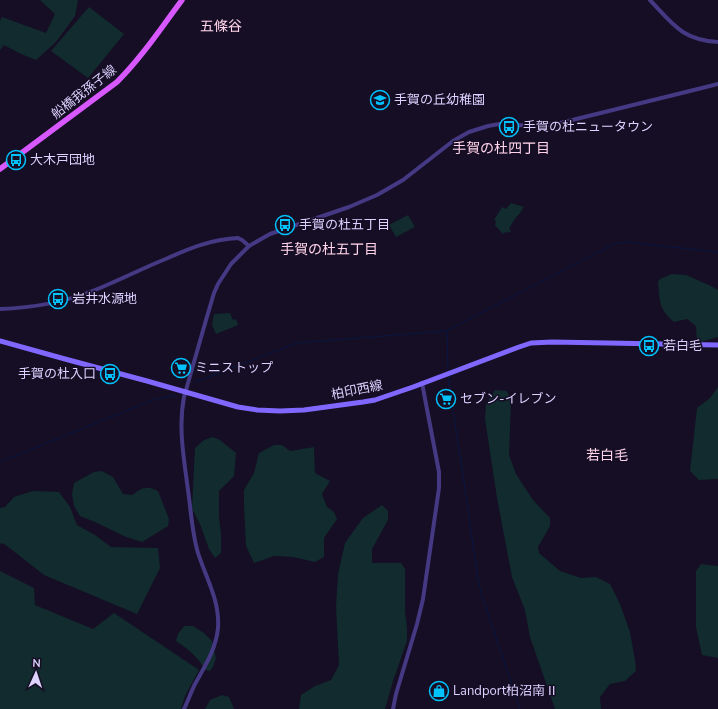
<svg xmlns="http://www.w3.org/2000/svg" width="718" height="709" viewBox="0 0 718 709" font-family="'Nunito Sans','Noto Sans JP',sans-serif">
<style>
.green{fill:#112b2e}
.lines{fill:none;stroke-linecap:round;stroke-linejoin:round}
.stream{stroke:#091642;stroke-width:1}
.tertiary{stroke:#453984;stroke-width:4}
.secondary{stroke:#8068ff;stroke-width:5}
.primary{stroke:#d758ff;stroke-width:5.5}
.labels{text-anchor:middle;dominant-baseline:central;stroke-width:3;stroke-linejoin:round;paint-order:stroke}
.street-label{font-size:13px;fill:#dcd1ff;stroke:#150e24}
.poi-label{font-size:13px;fill:#dcd1ff;stroke:#150e24;text-anchor:start}
.neighbourhood-label{font-size:14px;fill:#ffd3e9;stroke:#150e24}
</style>
<rect width="100%" height="100%" fill="#150e24"/>
<g class="green">
<polygon points="40,0 78,0 75,16 56,42 36,60 21,54 4,45 0,50 0,21 2,17 46,33 55,14"/>
<polygon points="89,7 124,34 88,78 51,51"/>
<polygon points="511,203 524,207 520,213 514,220 509,229 511,231 509,233 507,231 507,233 506,232 503,234 495,225 496,221 494,220 502,207 506,209"/>
<polygon points="408,215 415,227 396,237 389,225"/>
<path d="M672 274 686 275 711 286 718 290V337L697 343 696 326 687 319 674 322C658 309 660 300 658 282L660 279Z"/>
<polygon points="230,313 233,320 236,319 238,325 216,334 212,325 214,314"/>
<polygon points="718,387 718,479 699,480 690,471 697,408 710,398"/>
<polygon points="495,390 507,391 511,401 509,455 516,474 533,500 550,518 550,526 538,547 539,553 560,571 581,578 596,577 610,584 620,604 630,632 635,660 636,671 625,681 610,684 600,697 601,709 555,709 530,637 525,610 512,577 497,498 485,419 486,404"/>
<polygon points="213,437 220,440 236,453 234,476 219,491 219,518 221,533 221,553 215,558 209,549 200,524 192,509 195,448 204,440"/>
<polygon points="274,445 282,445 290,451 314,447 315,473 330,481 322,494 327,507 334,512 337,519 324,538 324,557 315,562 293,557 274,556 254,563 246,546 244,506 244,490 254,473 259,453"/>
<path d="M102 471 113 477 123 494 132 495C142 488 146 485 158 491L169 519 168 526 142 542 126 537 95 522 80 516 74 506 72 494 74 483 94 472Z"/>
<polygon points="33,491 59,492 70,507 77,525 95,535 111,547 158,548 160,568 137,614 44,575 7,546 2,543 0,544 0,508 5,507 14,497"/>
<polygon points="382,505 388,511 388,520 372,549 372,563 401,563 405,569 405,611 407,628 407,641 393,681 385,709 299,709 301,695 315,686 331,680 339,665 336,607 338,574 345,543 363,518"/>
<polygon points="701,564 718,566 718,658 702,655 696,627 696,571"/>
<polygon points="0,571 34,588 35,605 93,629 114,613 199,670 185,696 181,709 0,709"/>
<path d="M184 626H193L204 633 212 641 216 658 213 667 210 671 205 670C198 657 188 649 176 641L178 634Z"/>
<polygon points="222,695 229,697 234,709 205,709 210,700"/>
</g>
<g class="lines">
<g class="stream">
<polyline points="447,332 448,371"/>
<polyline points="449,376 449,385 463,475 477,574 481,593 520,709"/>
<polyline points="195,382 297,343 446,331 614,244 626,242 718,252"/>
<polyline points="0,462 153,400 176,395"/>
</g>
<g class="tertiary">
<path d="M650 0C673 24 682 40 718 42"/>
<path d="M0 309C33 308 65 302 95 290 120 280 143 268 168 258 190 248 213 239 238 238L242 240 249 246"/>
<path d="M184 709C188 701 191 692 195 684 205 666 216 649 218 628 220 601 206 578 198 553 192 533 191 511 188 490 184 459 178 428 184 397L206 320 214 293 218 284 231 264 249 246 270 234 349 207 377 195 403 180 453 141 469 132 488 126 499 124 535 126 556 124 702 88 718 84"/>
<polyline points="393,709 396,694 417,624 423,599 439,488 439,472 422,383"/>
</g>
<polyline class="secondary" points="0,341 65,359 147,381 238,407 257,410 280,411 304,410 363,402 375,400 413,387 519,347 531,343 552,342 718,345"/>
<path class="primary" d="M0 169 117 82C142 57 161 28 182 0"/>
</g>
<defs>
<g id="school-ring" transform="scale(1)"><circle r="9.5" fill="#150e24" stroke="#00c2fc" stroke-width="1.5"/><path d="M0-5L7-2L0 1L-7-2ZM-4 1L0 2.5L4 1V4Q0 6-4 4Z" fill="#00c2fc"/></g>
<g id="bus-ring" transform="scale(1)"><circle r="9.5" fill="#150e24" stroke="#00c2fc" stroke-width="1.5"/><path d="M-5-6H5V4H4V6H2V4H-2V6H-4V4H-5ZM-3.5-4V0h7V-4ZM-3.5 1.2v1.5H-2V1.2ZM2 1.2v1.5H3.5V1.2Z" fill="#00c2fc"/></g>
<g id="supermarket-ring" transform="scale(1)"><circle r="9.5" fill="#150e24" stroke="#00c2fc" stroke-width="1.5"/><path d="M-6-5.5h2.5l.6 2H6L4.5 2H-2.5L-4.4-4H-6ZM-1.5 3.2a1.3 1.3 0 1 0 .1 0ZM3 3.2a1.3 1.3 0 1 0 .1 0Z" fill="#00c2fc"/></g>
<g id="shop-ring" transform="scale(1)"><circle r="9.5" fill="#150e24" stroke="#00c2fc" stroke-width="1.5"/><path d="M-5-2.5h2.3a2.7 3.5 0 0 1 5.4 0H5L5.5 6h-11ZM-1.5-2.5h3a1.5 2.3 0 0 0-3 0Z" fill="#00c2fc"/></g>
</defs>
<g fill-rule="evenodd">
<use href="#school-ring" x="380" y="100"/>
<use href="#bus-ring" x="509" y="127"/>
<use href="#bus-ring" x="16" y="160"/>
<use href="#bus-ring" x="285" y="225"/>
<use href="#bus-ring" x="58" y="299"/>
<use href="#bus-ring" x="649" y="346"/>
<use href="#supermarket-ring" x="181" y="368"/>
<use href="#bus-ring" x="110" y="374"/>
<use href="#supermarket-ring" x="446" y="399"/>
<use href="#shop-ring" x="439" y="691"/>
</g>
<g class="labels">
<g class="street-label">
<text transform="translate(84 92) rotate(-38)">船橋我孫子線</text>
<text transform="translate(357 390) rotate(-11)">柏印西線</text>
</g>
<g class="poi-label">
<text x="394" y="100">手賀の丘幼稚園</text>
<text x="523" y="127">手賀の杜ニュータウン</text>
<text x="30" y="160">大木戸団地</text>
<text x="299" y="225">手賀の杜五丁目</text>
<text x="72" y="299">岩井水源地</text>
<text x="663" y="346">若白毛</text>
<text x="195" y="368">ミニストップ</text>
<text x="96" y="374" text-anchor="end">手賀の杜入口</text>
<text x="460" y="399">セブン-イレブン</text>
<text x="453" y="691">Landport柏沼南Ⅱ</text>
</g>
<g class="neighbourhood-label">
<text x="221" y="26">五條谷</text>
<text x="501" y="148">手賀の杜四丁目</text>
<text x="329" y="249">手賀の杜五丁目</text>
<text x="607" y="455">若白毛</text>
</g>
</g>
<g transform="translate(36 673) rotate(3)" stroke="#150e24" stroke-width="3" paint-order="stroke">
<path d="M0-3L7 15L0 10L-7 15Z" fill="#dcd1ff"/>
<text y="-6" font-size="11" font-weight="bold" text-anchor="middle" fill="#dcd1ff">N</text>
</g>
</svg>
